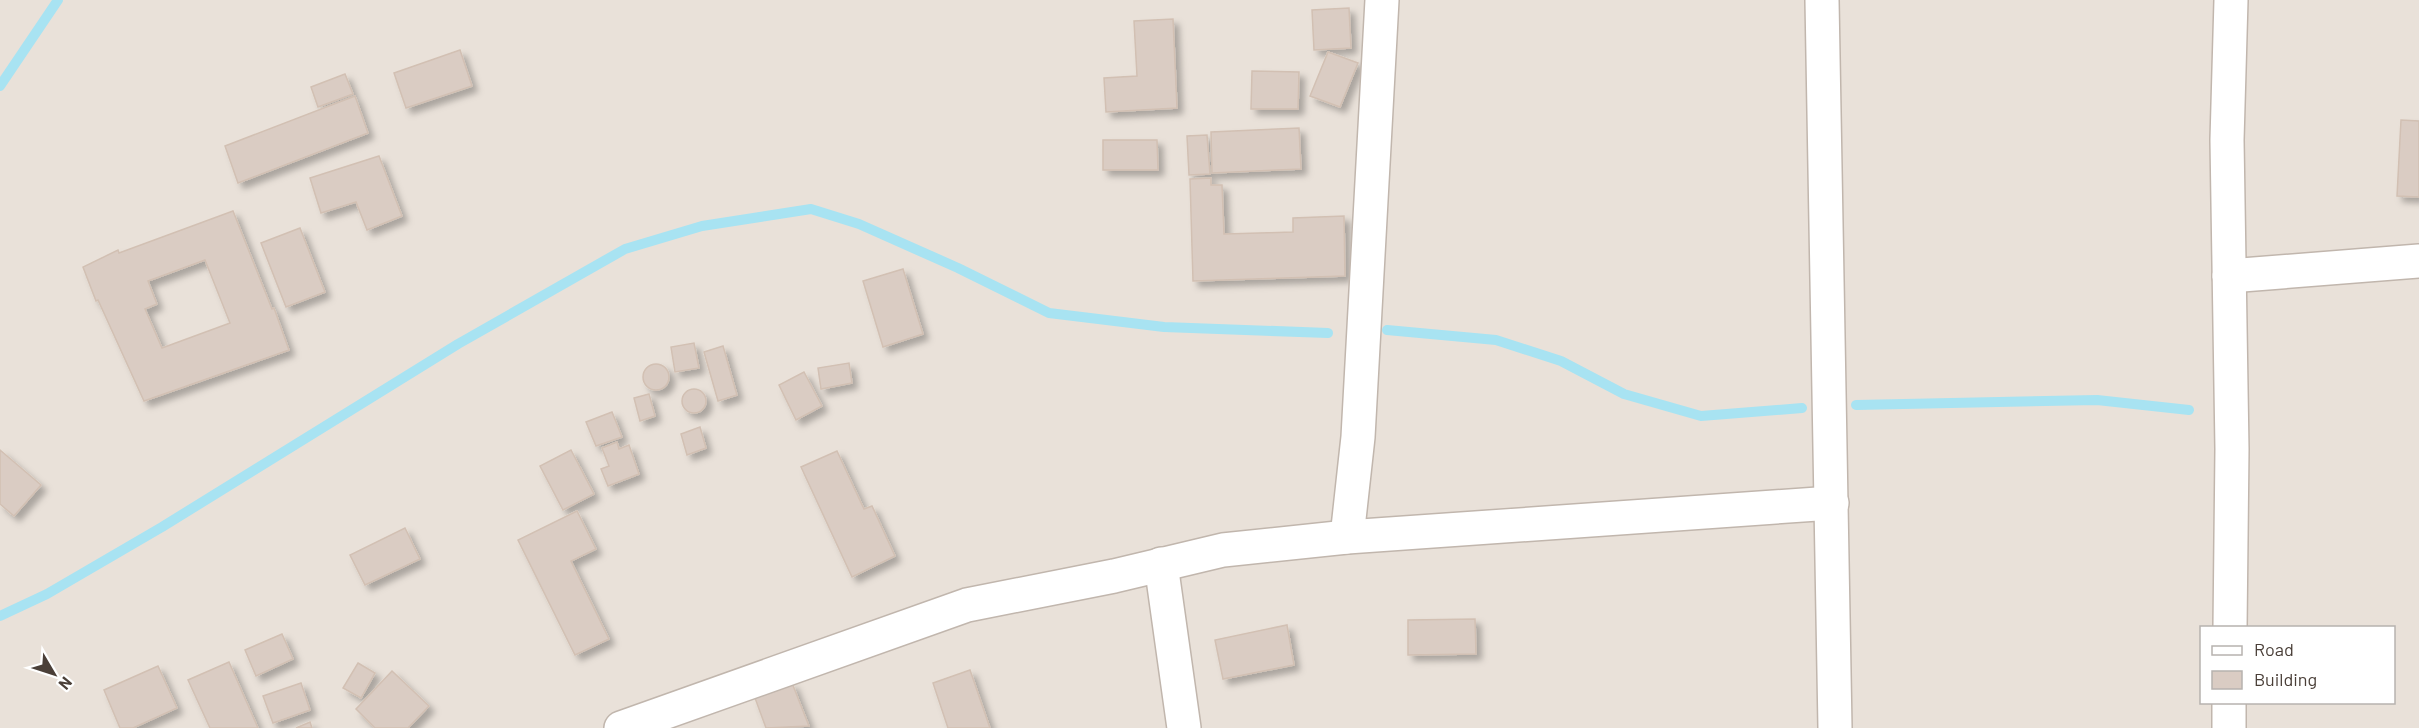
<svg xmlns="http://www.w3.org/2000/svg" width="2419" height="728" viewBox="0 0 2419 728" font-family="Barlow,sans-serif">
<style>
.residential{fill:#e9e1d9;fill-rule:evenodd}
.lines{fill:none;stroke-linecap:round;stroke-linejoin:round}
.stream{stroke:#a8e3f2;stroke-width:10}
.building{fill:#daccc3;stroke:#d2c0b3;stroke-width:1.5;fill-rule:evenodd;filter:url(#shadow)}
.street-casing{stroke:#c1b6ad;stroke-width:36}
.street{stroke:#fff;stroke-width:33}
</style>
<defs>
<filter id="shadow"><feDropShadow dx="5.5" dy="5.5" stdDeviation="3" flood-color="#0004"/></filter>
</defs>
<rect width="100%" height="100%" fill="#f5f0eb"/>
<path class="residential" d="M0 0H2419V728H0ZM2202 628H2394V702H2202Z"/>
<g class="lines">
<g class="stream">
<polyline points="0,86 58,0"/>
<polyline points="1387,330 1496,340 1561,361 1624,394 1701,416 1802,408"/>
<polyline points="1856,405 2097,400 2189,410"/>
<polyline points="0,616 47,594 162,527 458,344 625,249 702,226 811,209 859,224 958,268 1049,313 1164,327 1328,333"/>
</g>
</g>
<g class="building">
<polygon points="1349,8 1351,48 1314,50 1312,10"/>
<polygon points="1173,19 1177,108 1106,112 1104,78 1137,76 1134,21"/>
<polygon points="460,50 472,86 406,108 394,73"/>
<polygon points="1328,52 1358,63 1340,107 1310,96"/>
<polygon points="1252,71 1299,72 1298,109 1251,109"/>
<polygon points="345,74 353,94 318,107 311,87"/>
<polygon points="355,96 368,133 238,183 225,146"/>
<polygon points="2401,120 2419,121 2419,197 2397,196"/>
<polygon points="1299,128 1301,169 1212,173 1211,132"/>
<polygon points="1207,135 1210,174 1189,175 1187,136"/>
<polygon points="1103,140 1157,140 1158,170 1103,170"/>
<polygon points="379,156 402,216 367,230 356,202 321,213 310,178"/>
<polygon points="1211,178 1211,185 1222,185 1224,234 1293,232 1293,218 1344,216 1345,276 1193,281 1190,179"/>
<path d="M233 211 272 309 274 308 289 350 144 401 98 300 96 301 83 267 118 250 119 253ZM205 260 230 323 162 348 145 309 157 304 148 281Z"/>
<polygon points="300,228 325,292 286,307 261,243"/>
<polygon points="903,269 923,334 883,347 863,281"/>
<polygon points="694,343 699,368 675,372 671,347"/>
<polygon points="723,346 737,395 718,401 704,352"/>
<polygon points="849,363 852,383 821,389 818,368"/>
<circle cx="656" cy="377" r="13"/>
<polygon points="804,372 822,406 796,420 779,385"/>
<circle cx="694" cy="401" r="12"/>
<polygon points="649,394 655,416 640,421 634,398"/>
<polygon points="612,412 622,437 596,446 586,422"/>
<polygon points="700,427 706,448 687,455 681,434"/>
<polygon points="617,442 619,449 629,445 639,474 608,486 601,469 609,466 602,448"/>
<polygon points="0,450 41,485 14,516 0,504"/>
<polygon points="571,450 594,494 563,510 540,466"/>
<polygon points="837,451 864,509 872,506 895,556 852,577 801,467"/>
<polygon points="577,511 596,549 571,561 609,639 575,655 518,540"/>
<polygon points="405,528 420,559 365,585 350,555"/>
<polygon points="1475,619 1476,654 1408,655 1408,620"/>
<polygon points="1287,625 1294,665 1223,679 1215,640"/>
<polygon points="282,634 293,659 256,676 245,650"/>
<polygon points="229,662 258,728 210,728 188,680"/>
<polygon points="358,663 375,673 361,698 343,688"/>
<polygon points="158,666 177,708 133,728 120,728 104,690"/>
<polygon points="970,670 990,728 948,728 933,683"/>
<polygon points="392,671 429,706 408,728 375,728 356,709"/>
<polygon points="301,683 310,710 273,723 263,696"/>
<polygon points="792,683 809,726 766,728 755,698"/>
<polygon points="310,722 312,728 296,728"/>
</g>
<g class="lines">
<g class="street-casing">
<g id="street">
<polyline points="1822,0 1835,728"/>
<polyline points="2229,276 2419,261"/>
<polyline points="1347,537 1358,437 1382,0"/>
<polyline points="1161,564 1184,728"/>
<polyline points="2230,628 2232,449 2227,140 2231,0"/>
<polyline points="621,728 967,605 1114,576 1223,550 1347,537 1832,503"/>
<polyline points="2229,728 2229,702"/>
</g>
</g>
<use href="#street" class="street"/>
</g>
<rect x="2200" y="626" width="195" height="78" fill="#ffffff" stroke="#b7b2af" stroke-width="1.5"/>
<rect x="2212" y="646" width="30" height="9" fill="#ffffff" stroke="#b7b2af" stroke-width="1.5"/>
<text x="2254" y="656" font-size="18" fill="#4a3f38">Road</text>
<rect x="2212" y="671" width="30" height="18" fill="#daccc3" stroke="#b7b2af" stroke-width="1.5"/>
<text x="2254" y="686" font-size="18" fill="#4a3f38">Building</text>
<g transform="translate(54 674) rotate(129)" stroke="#ffffff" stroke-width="4.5" paint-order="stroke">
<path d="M0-4.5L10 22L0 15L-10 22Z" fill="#4a3f38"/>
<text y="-9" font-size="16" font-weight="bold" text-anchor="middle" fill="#4a3f38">N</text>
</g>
</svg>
